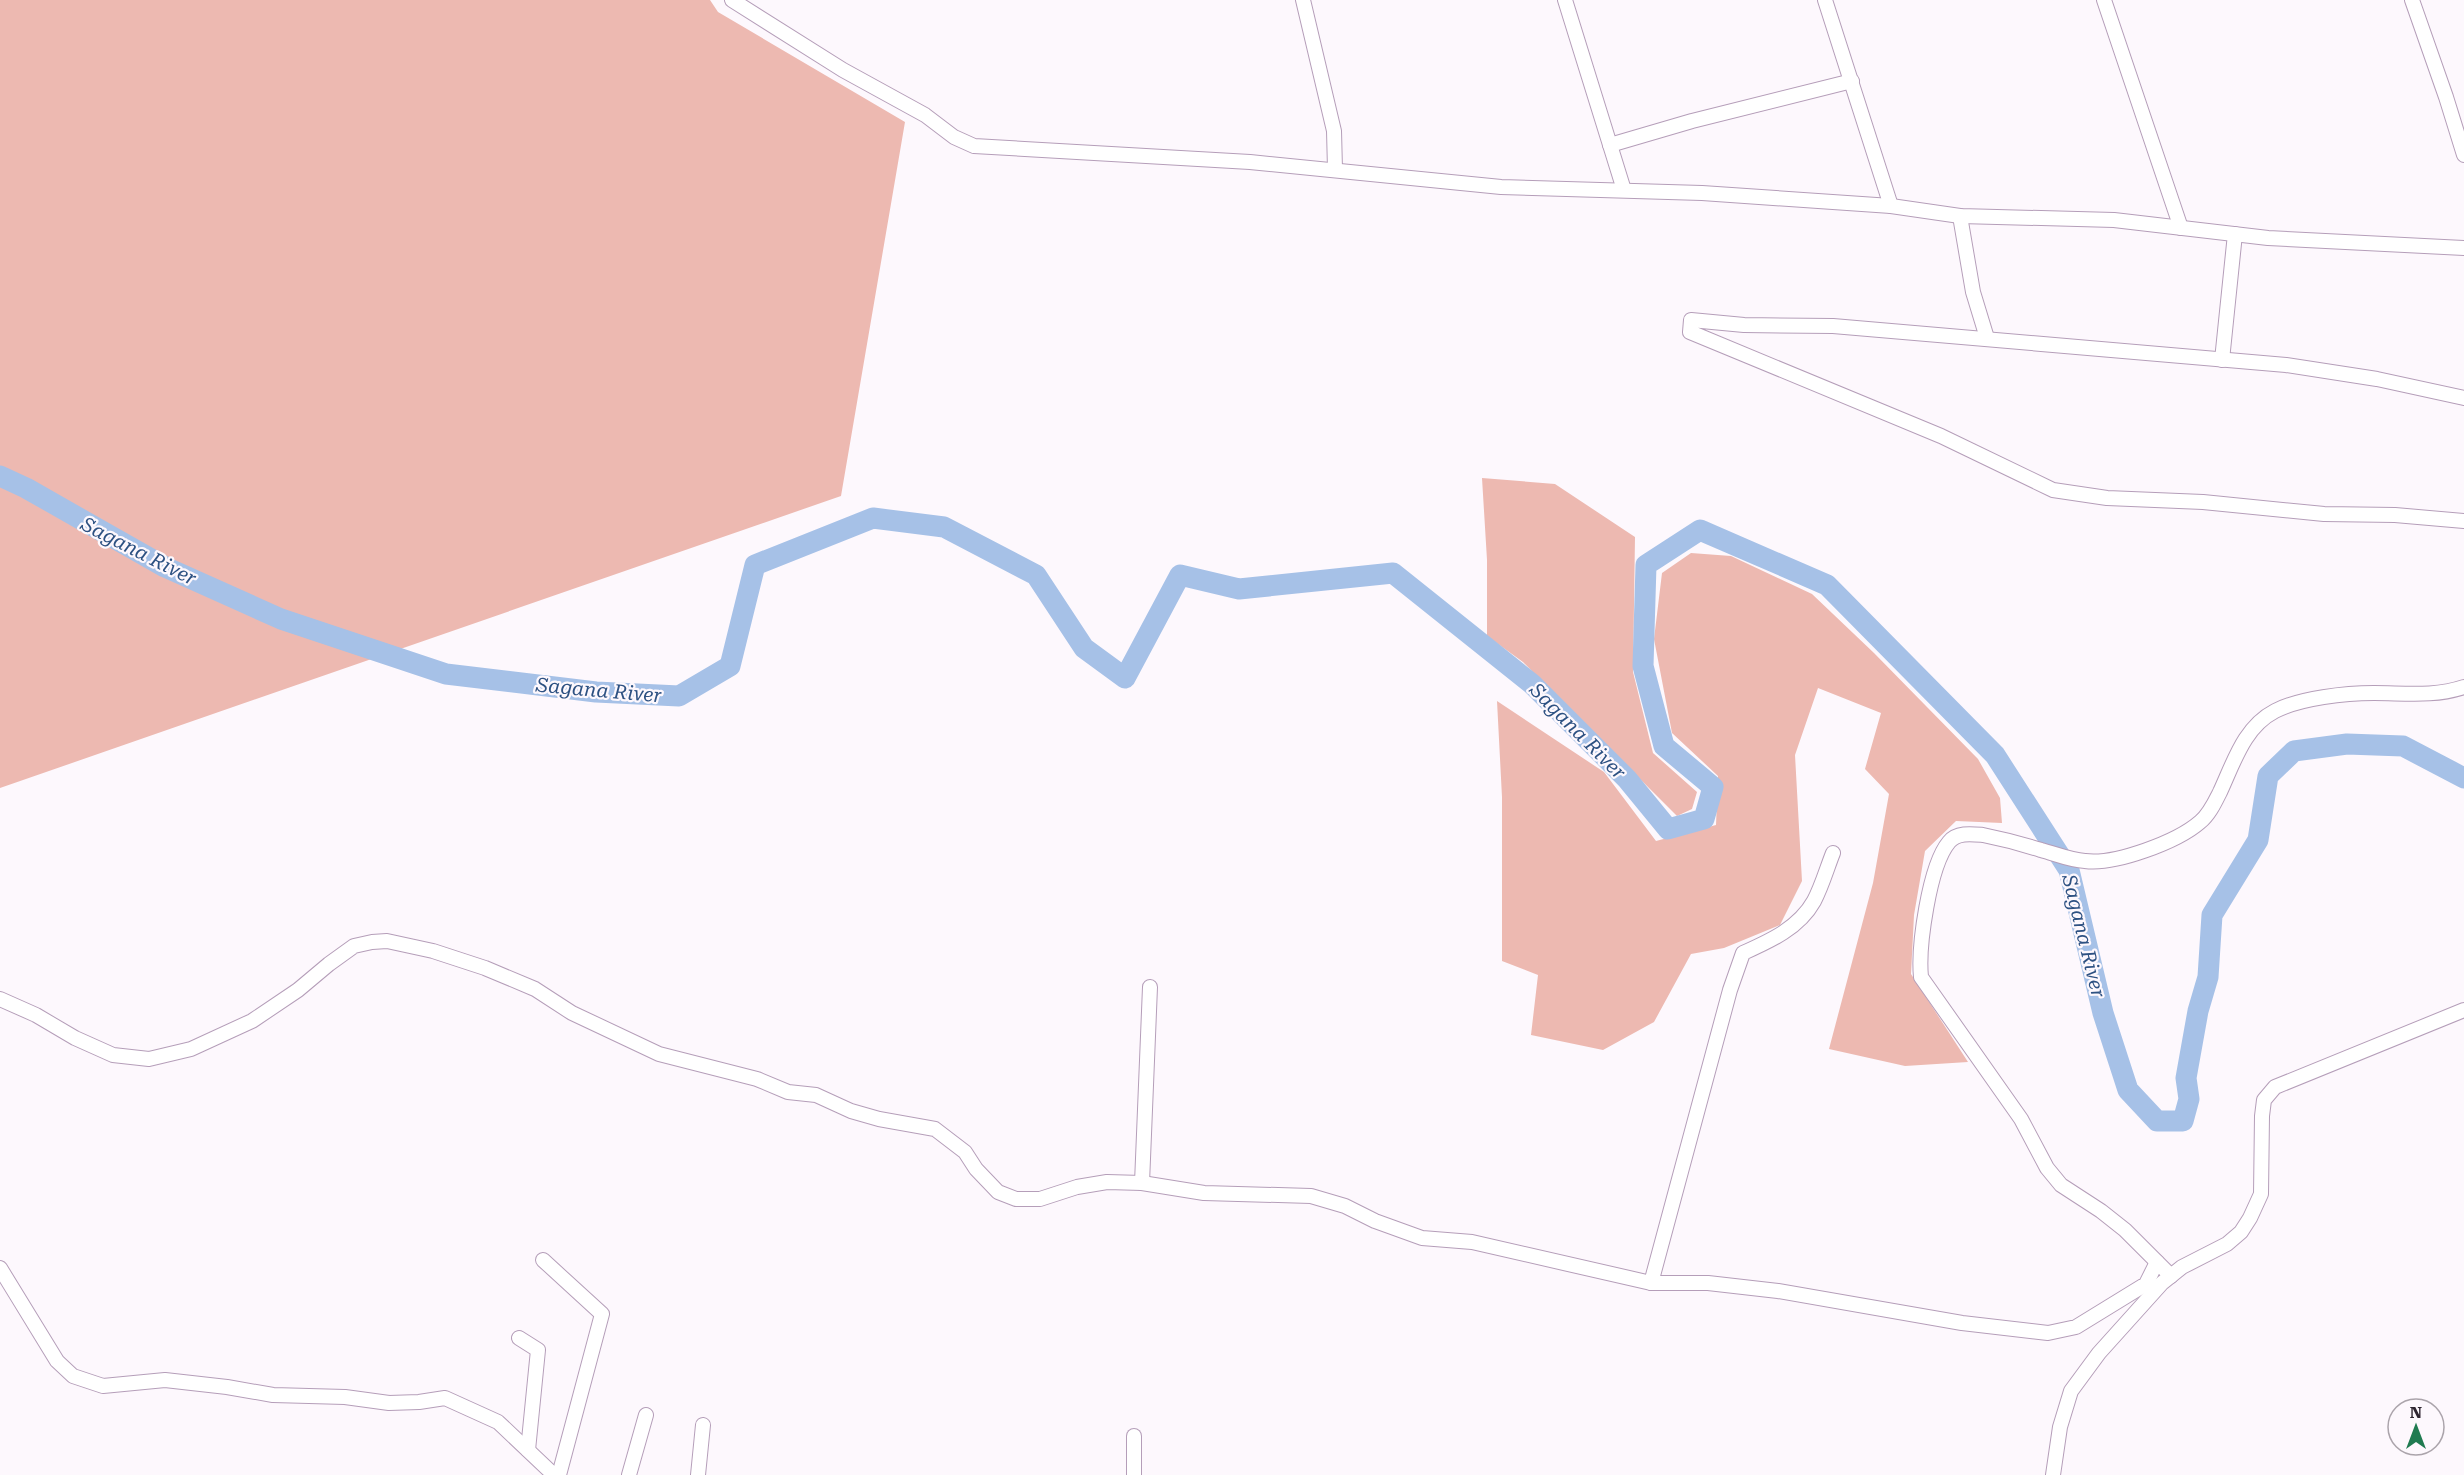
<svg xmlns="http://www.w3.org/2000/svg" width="2464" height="1475" viewBox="0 0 2464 1475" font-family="'Roboto Serif',serif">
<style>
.forest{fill:#edb9b1}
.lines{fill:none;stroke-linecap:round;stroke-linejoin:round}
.river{stroke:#a6c1e7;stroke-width:21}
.minor-casing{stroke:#b59eb9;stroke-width:16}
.minor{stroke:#fff;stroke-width:14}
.labels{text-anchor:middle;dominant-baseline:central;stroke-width:4.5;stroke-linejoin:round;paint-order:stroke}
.water-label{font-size:20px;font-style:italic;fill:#2d5182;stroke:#fdf8fd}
</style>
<rect width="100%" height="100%" fill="#fdf8fd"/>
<g class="forest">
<polygon points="0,0 710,0 718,12 905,122 841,496 0,788"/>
<polygon points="1482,478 1555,484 1635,537 1633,672 1653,753 1697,792 1692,809 1677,816 1523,662 1487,636 1487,560"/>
<polygon points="1691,553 1731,556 1812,594 1874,653 1978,759 2000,798 2002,823 1956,821 1925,851 1914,915 1911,974 1968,1062 1905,1066 1829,1049 1873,883 1889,794 1865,769 1881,713 1818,688 1795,755 1802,881 1780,925 1724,948 1691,954 1654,1022 1603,1050 1531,1035 1538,975 1502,961 1502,797 1497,701 1604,772 1656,841 1716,825 1718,776 1672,733 1654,639 1662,573"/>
</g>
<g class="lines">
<polyline class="river" points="0,476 26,488 165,567 281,619 446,674 596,692 679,696 730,666 755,565 873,518 944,527 1036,575 1084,648 1125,678 1180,575 1239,589 1393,573 1532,684 1627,779 1668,829 1704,819 1713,787 1664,746 1643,666 1646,565 1700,530 1827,585 1995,755 2069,870 2103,1013 2128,1090 2157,1121 2183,1121 2189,1099 2186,1078 2198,1011 2208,977 2212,915 2258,840 2268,776 2294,751 2347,744 2403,746 2464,778"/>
<g class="minor-casing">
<g id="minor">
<polyline points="732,0 843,70 925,115 954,137 974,146 1250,162 1501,187 1702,193 1891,206 1960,216 2114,220 2268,238 2464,248"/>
<polyline points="1303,0 1334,131 1335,169"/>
<polyline points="1565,0 1624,190"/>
<polyline points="1825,0 1891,206"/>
<polyline points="2104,0 2181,228"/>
<polyline points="2412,0 2446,97 2464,155"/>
<polyline points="1610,145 1692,121 1852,81"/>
<polyline points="1960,216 1973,292 1987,338"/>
<polyline points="2222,360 2235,234"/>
<polyline points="2464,398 2377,379 2286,365 1833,326 1744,325 1691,320 1690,332 1941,436 2053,490 2107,498 2203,502 2324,514 2395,515 2464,521"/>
<polyline points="0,999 36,1015 75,1038 113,1055 149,1059 191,1049 252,1021 298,990 329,964 354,946 372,942 387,941 433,951 485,968 535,989 572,1013 659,1054 757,1079 788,1092 816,1095 851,1111 879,1119 935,1129 965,1152 976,1169 998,1192 1016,1199 1040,1199 1077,1187 1107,1182 1142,1183 1204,1193 1311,1196 1345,1206 1375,1221 1422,1238 1472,1242 1651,1283 1708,1283 1778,1291 1962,1323 2048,1333 2076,1327 2146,1284 2157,1262"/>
<polyline points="1142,1183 1150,987"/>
<polyline points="543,1260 602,1314 559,1475"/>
<polyline points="0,1268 57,1361 73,1376 103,1386 165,1380 227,1387 273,1395 345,1397 389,1403 419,1402 445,1398 498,1422 554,1475"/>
<path d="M2171 1276 2125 1230 2101 1211 2061 1185 2047 1168 2021 1119 1921 977C1918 947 1929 866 1949 842 1957 832 1972 834 1983 835 2003 839 2022 844 2041 850 2056 854 2070 860 2085 861 2115 865 2177 842 2200 822 2209 815 2215 802 2220 792 2234 762 2244 727 2275 711 2300 698 2346 693 2374 693 2405 693 2434 697 2464 687"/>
<path d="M1651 1283 1730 990 1743 953C1770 941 1799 928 1814 901 1822 886 1827 868 1833 853"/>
<polyline points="519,1338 538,1350 528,1450"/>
<polyline points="1134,1436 1134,1475"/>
<polyline points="629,1475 646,1415"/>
<polyline points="698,1475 703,1425"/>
<polyline points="2053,1475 2060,1427 2071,1391 2099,1353 2162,1283 2182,1267 2227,1244 2241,1232 2250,1218 2261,1194 2262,1116 2264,1100 2275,1087 2464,1010"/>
</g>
</g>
<use href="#minor" class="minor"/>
</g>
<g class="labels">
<g class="water-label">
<text transform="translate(139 551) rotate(27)">Sagana River</text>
<text transform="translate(599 690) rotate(5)">Sagana River</text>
<text transform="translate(1578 731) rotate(45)">Sagana River</text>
<text transform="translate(2084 936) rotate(76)">Sagana River</text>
</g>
</g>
<g transform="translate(2416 1427)"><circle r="28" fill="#fdf8fd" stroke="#aba4ab" stroke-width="1.5"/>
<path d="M0-4.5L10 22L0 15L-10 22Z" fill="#207b51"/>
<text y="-9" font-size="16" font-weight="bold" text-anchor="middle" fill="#2f2631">N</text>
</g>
</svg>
